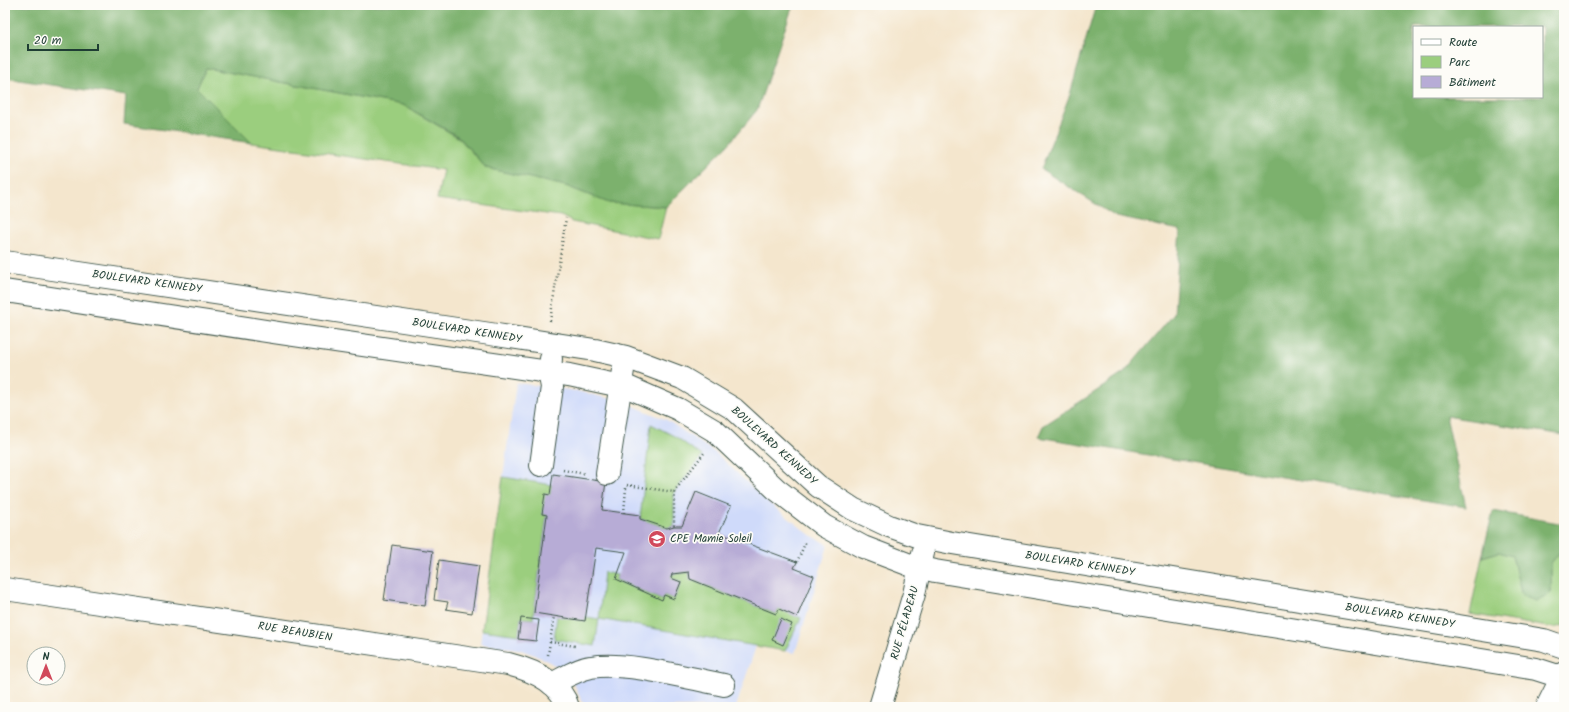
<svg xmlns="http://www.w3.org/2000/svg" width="1569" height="712" viewBox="0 0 1569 712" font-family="Kalam,sans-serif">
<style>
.built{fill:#cfdafa}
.green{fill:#9bce7e;stroke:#5d8659}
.forest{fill:#7cb16d;stroke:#4e7750;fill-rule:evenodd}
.building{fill:#b7acd6}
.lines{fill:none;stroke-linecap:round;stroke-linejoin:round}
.minor-casing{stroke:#3f564b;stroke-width:24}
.path{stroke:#3f564b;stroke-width:2.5;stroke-dasharray:1 3;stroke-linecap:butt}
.minor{stroke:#fff;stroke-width:22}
.labels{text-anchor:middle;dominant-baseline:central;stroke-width:3.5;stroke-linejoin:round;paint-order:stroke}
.street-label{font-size:11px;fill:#1f3d34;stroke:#fdfcf7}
.poi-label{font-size:11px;fill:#1f3d34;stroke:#fdfcf7;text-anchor:start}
</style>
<rect width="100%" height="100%" fill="#fdfcf7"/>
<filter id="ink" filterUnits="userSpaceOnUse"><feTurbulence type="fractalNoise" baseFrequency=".025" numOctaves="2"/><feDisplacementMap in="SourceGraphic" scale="8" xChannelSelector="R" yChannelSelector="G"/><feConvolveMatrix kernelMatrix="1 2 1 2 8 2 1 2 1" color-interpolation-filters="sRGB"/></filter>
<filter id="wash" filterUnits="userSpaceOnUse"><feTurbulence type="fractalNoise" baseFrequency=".012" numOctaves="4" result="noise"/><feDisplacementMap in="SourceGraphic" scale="16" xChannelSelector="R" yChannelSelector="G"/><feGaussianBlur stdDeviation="0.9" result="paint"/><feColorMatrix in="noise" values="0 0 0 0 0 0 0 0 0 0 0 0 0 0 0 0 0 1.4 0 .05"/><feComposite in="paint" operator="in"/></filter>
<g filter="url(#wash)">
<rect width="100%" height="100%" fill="#f4e6cd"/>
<polygon class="built" points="516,383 577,391 624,402 667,420 717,454 768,502 809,534 828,545 795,653 756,646 736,707 608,707 583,703 575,686 564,673 551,663 535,655 518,649 480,644"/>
<g class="green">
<polygon points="206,68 403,105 459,138 486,168 566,186 609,203 666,207 658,239 572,222 561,216 437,199 443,170 252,143 197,88"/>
<polygon points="651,424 676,437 702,456 674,492 674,526 667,528 640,519"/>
<polygon points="503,477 552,485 550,495 542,514 547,515 533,619 521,618 519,635 482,630"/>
<polygon points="1564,547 1564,625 1554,628 1470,614 1482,557 1499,552 1512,556 1522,596 1551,593 1551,563"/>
<polygon points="604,572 617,575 616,580 662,600 664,595 674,599 681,582 671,578 672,574 689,572 690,579 776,614 779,609 801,618 785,651 599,619 595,646 554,639 557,616 585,620 586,617 599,619"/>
</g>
<g class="forest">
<polygon points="5,5 793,5 757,110 728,145 666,207 609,203 566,186 486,168 459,137 403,105 206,68 197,88 252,143 124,124 126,96 5,78"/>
<path d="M1096 5H1564V51L1562 67 1564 69V435L1446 416 1466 507 1038 437 1043 426 1124 373 1174 314 1180 230 1116 217 1041 169 1070 94ZM1414 27H1542V97H1414Z"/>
<polygon points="1493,511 1564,524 1564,547 1551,563 1551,593 1536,601 1522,596 1512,556 1499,552 1482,557"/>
</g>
<g id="blocks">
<g class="building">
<polygon points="553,474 606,482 602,510 640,515 640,519 667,528 674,526 682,526 696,492 731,506 719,533 797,562 794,568 814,576 797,617 779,609 776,614 690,579 689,572 672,574 671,578 681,582 679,587 674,599 664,595 662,600 616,579 626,552 596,548 585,621 534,613 547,515 542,514 545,494 550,495"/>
<polygon points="392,545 433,551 425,606 384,600"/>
<polygon points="439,560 479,566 472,613 446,609 448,602 434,600"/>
<polygon points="521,618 539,620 536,641 518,639"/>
<polygon points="781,619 792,624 783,645 772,640"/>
</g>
</g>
</g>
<g filter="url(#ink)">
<use href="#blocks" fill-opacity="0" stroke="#3f564b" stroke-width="1"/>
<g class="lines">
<g class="minor-casing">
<g id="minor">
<polyline points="5,262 497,335 595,350 626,357 682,378 734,409 818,486 853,509 889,526 917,536 952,543 1544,640 1564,647"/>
<polyline points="5,291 279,333 569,375 630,388 678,409 715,431 776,489 824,526 863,547 910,565 935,571 1536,669 1561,677"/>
<polyline points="541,465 552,387 549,372 551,359"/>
<polyline points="607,474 623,370"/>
<path d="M5 589 508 664C532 670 560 681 568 707"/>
<path d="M552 684C564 678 577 669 591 667 627 661 687 678 724 685"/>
<polyline points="880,707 914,594 923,553"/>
<polyline points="1547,707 1564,673"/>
</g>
</g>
<g class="path">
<polyline points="550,321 566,218"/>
<polyline points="563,470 585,474"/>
<polyline points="627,485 674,492 674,526"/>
<polyline points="674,492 704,453"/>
<polyline points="624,513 626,488"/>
<polyline points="797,562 806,541"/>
<polyline points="550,642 575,646"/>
<polyline points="548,655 554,616"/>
</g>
<use href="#minor" class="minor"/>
</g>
</g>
<defs>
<g id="school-disc" transform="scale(0.9)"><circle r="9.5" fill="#d1495b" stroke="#fdfcf7"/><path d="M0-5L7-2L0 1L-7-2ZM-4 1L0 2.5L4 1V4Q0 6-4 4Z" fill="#fff"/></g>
</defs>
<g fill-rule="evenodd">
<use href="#school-disc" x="657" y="539"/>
</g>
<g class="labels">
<g class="street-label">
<text transform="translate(147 282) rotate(8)">BOULEVARD KENNEDY</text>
<text transform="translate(467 331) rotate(9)">BOULEVARD KENNEDY</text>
<text transform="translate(774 446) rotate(42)">BOULEVARD KENNEDY</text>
<text transform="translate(1080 564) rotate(9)">BOULEVARD KENNEDY</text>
<text transform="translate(1400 616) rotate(9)">BOULEVARD KENNEDY</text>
<text transform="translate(905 623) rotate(-74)">RUE PÉLADEAU</text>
<text transform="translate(295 632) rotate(9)">RUE BEAUBIEN</text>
</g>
<g class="poi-label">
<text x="670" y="539">CPE Mamie Soleil</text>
</g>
</g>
<rect width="1569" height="712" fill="none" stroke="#fdfcf7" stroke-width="20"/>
<rect x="1413" y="26" width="130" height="72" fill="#fdfcf7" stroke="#a4b0a9"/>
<rect x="1421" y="39" width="20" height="6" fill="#ffffff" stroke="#a4b0a9"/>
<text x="1449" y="46" font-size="12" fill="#1f3d34">Route</text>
<rect x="1421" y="56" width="20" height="12" fill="#9bce7e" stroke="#a4b0a9"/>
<text x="1449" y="66" font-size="12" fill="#1f3d34">Parc</text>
<rect x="1421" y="76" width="20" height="12" fill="#b7acd6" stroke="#a4b0a9"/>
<text x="1449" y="86" font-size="12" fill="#1f3d34">Bâtiment</text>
<g transform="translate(46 666)"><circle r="19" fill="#fdfcf7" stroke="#a4b0a9"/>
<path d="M0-3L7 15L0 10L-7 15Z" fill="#d1495b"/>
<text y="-6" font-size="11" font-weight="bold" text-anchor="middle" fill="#1f3d34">N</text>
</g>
<path d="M28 44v6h70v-6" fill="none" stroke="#1f3d34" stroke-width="2"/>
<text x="34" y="44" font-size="12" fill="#1f3d34" stroke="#fdfcf7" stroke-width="3" paint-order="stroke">20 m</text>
</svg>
